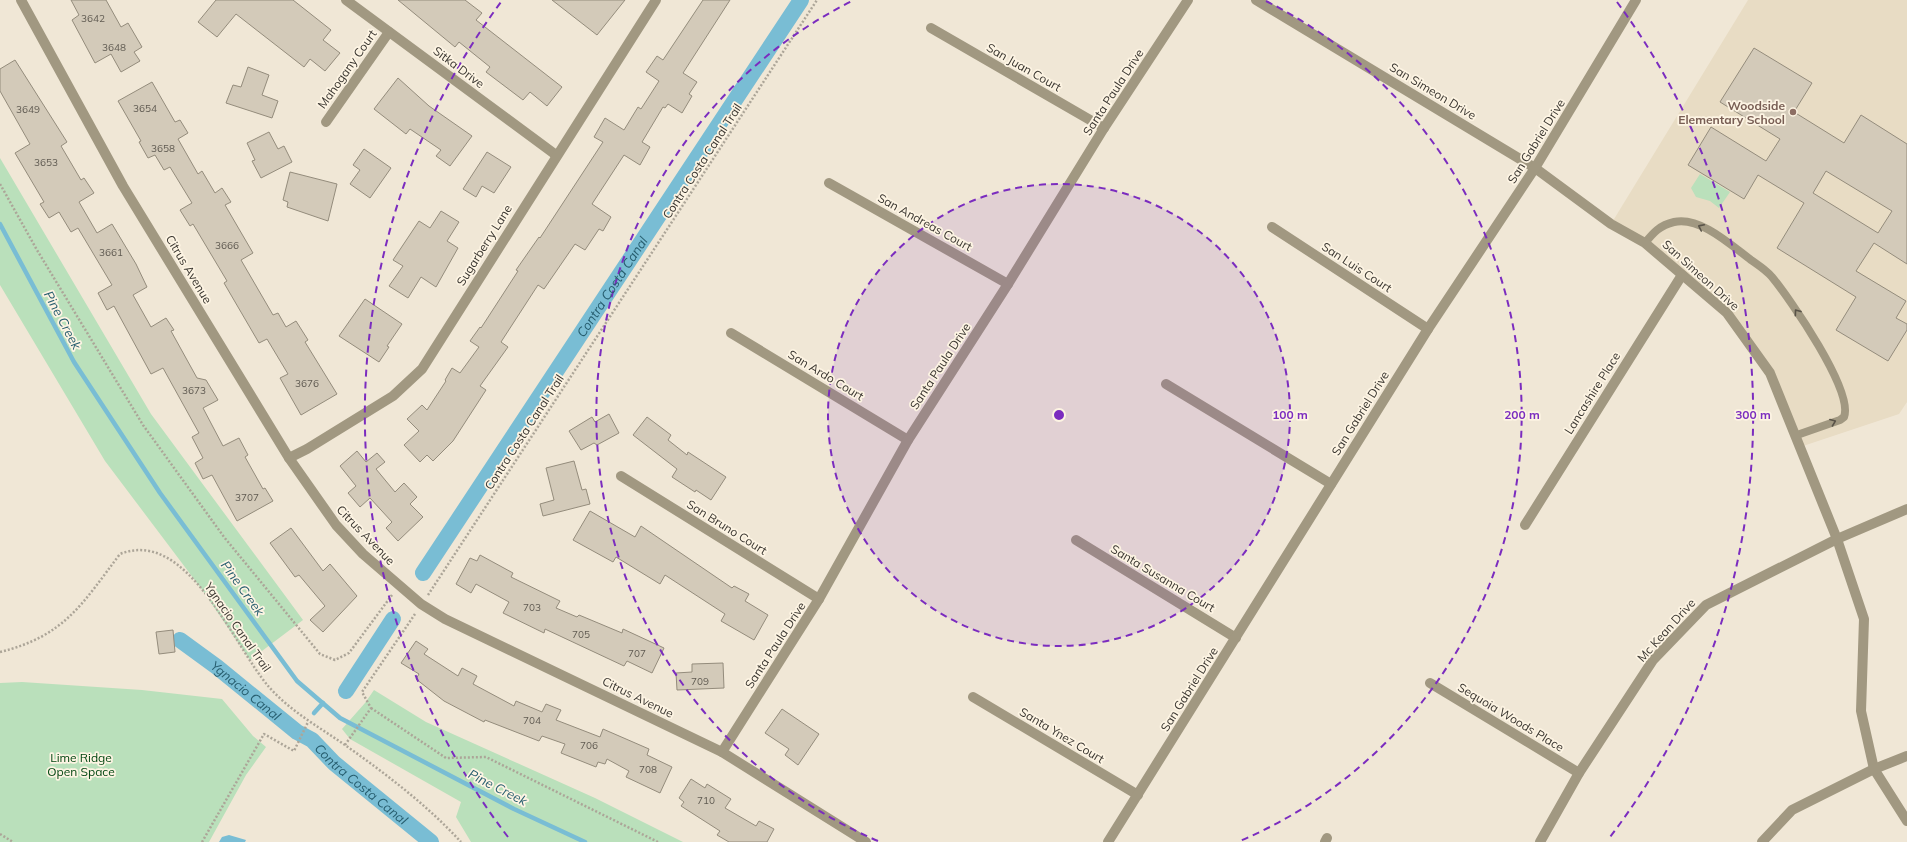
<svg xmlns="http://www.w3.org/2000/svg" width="1907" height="842" viewBox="0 0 1907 842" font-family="Mulish,sans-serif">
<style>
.built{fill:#e8dcc4}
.green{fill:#bae0bb}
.water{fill:#79bdd4}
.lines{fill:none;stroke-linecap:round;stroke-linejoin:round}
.stream{stroke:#79bdd4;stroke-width:4.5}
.canal{stroke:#79bdd4;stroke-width:16}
.building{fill:#d3cab9;stroke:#948c7c;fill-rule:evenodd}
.path{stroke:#aca598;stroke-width:2.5;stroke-dasharray:2 2;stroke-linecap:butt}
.service{stroke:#a19881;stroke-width:8}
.minor{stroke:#a19881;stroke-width:10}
.oneway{stroke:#595348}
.ring{fill:none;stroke:#7b2cbf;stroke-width:2;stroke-dasharray:7 5}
.education-dot{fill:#8d6e63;stroke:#fdf4e3;stroke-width:1.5}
.labels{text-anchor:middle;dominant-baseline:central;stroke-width:3.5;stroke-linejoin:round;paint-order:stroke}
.number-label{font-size:10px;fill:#605b52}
.street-label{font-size:12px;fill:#3a3630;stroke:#fdf4e3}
.education-label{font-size:12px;font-weight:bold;fill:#785e54;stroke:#fdf4e3;text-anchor:end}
.park-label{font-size:12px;fill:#004610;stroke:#fdf4e3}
.water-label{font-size:13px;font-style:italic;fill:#275e6f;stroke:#fdf4e3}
.centre{fill:#7b2cbf;stroke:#fdf4e3;stroke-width:2}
.ring-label{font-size:12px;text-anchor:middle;font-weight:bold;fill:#7b2cbf;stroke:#fdf4e3;stroke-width:3.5;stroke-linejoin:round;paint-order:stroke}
</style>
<rect width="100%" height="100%" fill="#f0e7d6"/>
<polygon class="built" points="1748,0 1907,0 1907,402 1899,414 1800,447 1770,373 1727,313 1682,275 1611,224"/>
<g class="green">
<polygon points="0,158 151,414 303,620 250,660 203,591 105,461 0,285"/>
<polygon points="1700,174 1730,192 1719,208 1710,201 1696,197 1691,188"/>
<polygon points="22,682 142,690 222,699 253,736 266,747 246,775 209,842 0,842 0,683"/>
<polygon points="374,690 426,722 595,798 683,842 471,842 456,817 461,802 350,739 342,729 365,703"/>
</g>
<polygon class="water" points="229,835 246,840 245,842 219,842 222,837"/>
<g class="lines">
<g class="stream">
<polyline points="0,224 74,362 160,493 297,681 340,718 514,809 585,842"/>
<polyline points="314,713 323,703"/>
</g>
<g class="canal">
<path id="s1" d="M423 573 801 0"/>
<path id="s2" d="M180 640 217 667 297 732 312 740 334 763 431 842"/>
<polyline points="346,691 393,619"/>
</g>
</g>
<g class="building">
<polygon points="71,0 106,0 121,27 128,23 142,47 134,52 140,61 121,72 111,54 95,63 72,20 79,15"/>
<polygon points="216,0 293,0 331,30 323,40 340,53 325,71 310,59 304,67 236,14 217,37 198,22"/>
<polygon points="398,0 465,0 482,13 476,20 562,87 547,106 530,92 523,100 486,72 490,67 459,42 455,47"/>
<polygon points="552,0 625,0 597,35"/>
<polygon points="703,0 730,0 683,73 697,82 689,94 692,96 682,113 668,104 665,108 663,107 642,142 650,147 640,165 624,155 592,204 611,217 603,231 599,229 585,250 575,244 544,289 538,285 501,342 508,347 480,386 486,390 453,441 433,461 427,455 420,462 404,445 419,431 407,419 422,405 427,410 446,381 445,380 452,368 460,373 479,347 470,341 480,327 481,328 518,271 516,270 539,237 540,238 603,142 594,137 605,118 624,130 638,107 641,109 659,81 646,72 657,56 663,60"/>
<path d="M1754 48 1812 83 1794 112 1844 143 1861 115 1907 144V264L1874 243 1856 271 1906 301 1896 318 1907 324V330L1888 361 1836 330 1856 297 1777 248 1804 203 1758 175 1744 199 1688 165 1711 127 1766 161 1780 139 1720 102ZM1826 171 1892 211 1878 233 1813 193Z"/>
<polygon points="15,60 67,142 61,146 81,180 84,178 94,193 79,202 97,233 112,224 136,264 147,287 133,295 151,327 166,318 174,330 171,331 197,378 206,380 218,400 203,408 223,446 239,438 248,455 245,457 263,489 265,488 273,501 237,521 212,475 203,479 195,463 203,458 192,437 199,433 163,368 151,374 114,306 107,310 98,293 112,285 78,228 71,232 59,212 49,218 40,204 44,202 15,153 30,144 0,91 0,69"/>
<polygon points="248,67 269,75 262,95 278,101 272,118 226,103 233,85 241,87"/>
<polygon points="398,78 429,106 472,136 450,166 436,156 441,150 410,129 406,134 374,109"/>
<polygon points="152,82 175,122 180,120 188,133 178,139 198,174 202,171 215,193 222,188 231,202 225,205 253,253 241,260 273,315 278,313 286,327 296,321 308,340 305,342 337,394 301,415 280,378 288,374 267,339 259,343 224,283 227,281 193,224 190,226 180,210 192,203 170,167 164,170 155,155 148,158 139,142 141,141 118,101"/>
<polygon points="269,132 278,149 284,146 292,162 261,178 252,161 255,160 247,143"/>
<polygon points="364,149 391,168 370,198 350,184 360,170 353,165"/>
<polygon points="487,152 511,167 494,193 482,186 476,197 463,189"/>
<polygon points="290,172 337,184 328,221 287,207 288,202 283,200"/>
<polygon points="441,211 459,222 447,241 458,248 436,287 421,277 408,298 389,286 403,266 393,260 419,221 430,228"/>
<polygon points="365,299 402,324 387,346 389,347 379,362 339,336"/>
<polygon points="609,414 619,433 597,445 594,443 581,450 569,431 592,417 595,422"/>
<polygon points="647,417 671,435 668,440 687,455 688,452 726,477 711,500 696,490 695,492 672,477 677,469 633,435"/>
<polygon points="357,451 366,462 377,453 385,462 376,469 395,492 404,483 417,497 410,504 423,517 398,541 386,528 392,522 370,498 360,507 348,493 356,486 340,466"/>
<polygon points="574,461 582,490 586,489 590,504 543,516 540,504 554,500 546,468"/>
<polygon points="590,511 635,537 641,526 732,588 734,586 749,594 745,601 768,615 754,640 721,621 725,614 665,575 660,584 616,557 613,562 573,540"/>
<polygon points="291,528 323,571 330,564 357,596 323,632 310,620 325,606 299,575 295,577 270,543"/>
<polygon points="480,555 513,573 511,577 560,601 556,608 577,617 579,615 622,633 623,629 664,648 652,673 627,661 624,666 545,629 544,633 503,613 509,602 476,584 471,593 456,584 470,558 477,561"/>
<polygon points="173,630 175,652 159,654 156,632"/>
<polygon points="416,641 428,649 424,654 458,676 462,668 477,676 473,684 514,706 516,701 542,712 546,704 561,710 556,720 600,737 603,729 649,749 647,755 672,767 660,793 626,777 629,771 607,759 605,764 598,762 596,767 561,753 565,744 542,736 539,741 485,720 484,722 444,701 416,679 419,674 401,663"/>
<polygon points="723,663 724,688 677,690 676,673 692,672 692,664"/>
<polygon points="782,709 819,734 798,765 785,755 789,749 765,733"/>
<polygon points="691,779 705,788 707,784 731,799 725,808 756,826 759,821 774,829 767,842 729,842 717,835 720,831 681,806 684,802 679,798"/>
</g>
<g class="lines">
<g class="path">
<polyline points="0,184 37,250 143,425 224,537 320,654 335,660 349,653 392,595"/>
<polyline points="428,595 817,0"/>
<path d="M0 652C65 636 82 604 120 554 188 527 234 647 269 687 290 711 319 727 345 745 386 774 427 805 461 842"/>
<polyline points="371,708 446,758 486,757 658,842"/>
<polyline points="345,745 371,708 362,692 415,614"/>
<polyline points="0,834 13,842"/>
<polyline points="202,842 264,734 294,751 308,722"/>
</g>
<path class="service" d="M1645 243C1653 233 1660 225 1674 222 1700 216 1731 245 1751 260 1758 265 1766 270 1772 277 1790 299 1854 391 1844 417L1840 420 1797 435"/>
<g class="minor">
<polyline points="21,0 123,186 289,458 336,525 363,554 421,604 445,619 722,752 866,842"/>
<polyline points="346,0 556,155"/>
<polyline points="1256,0 1535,168 1611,224 1645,243 1727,313 1770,373 1837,539 1864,619 1861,711 1874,769 1907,821"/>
<polyline points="931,28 1104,128"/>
<polyline points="326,122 389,32"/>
<polyline points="829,183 1008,284"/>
<polyline points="1272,227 1428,329"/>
<polyline points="731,333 908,440"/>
<polyline points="1166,384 1331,484"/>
<polyline points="289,458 307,449 393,396 422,369 656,0"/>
<polyline points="621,476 819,599"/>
<polyline points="1525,525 1682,275"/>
<polyline points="1076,540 1236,638"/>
<polyline points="1430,683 1579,773"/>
<polyline points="973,697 1138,795"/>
<polyline points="722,752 819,599 908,440 1008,284 1104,128 1188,0"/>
<polyline points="1108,842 1428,329 1535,168 1636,0"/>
<polyline points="1325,842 1327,838"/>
<polyline points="1540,842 1579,773 1653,660 1706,605 1837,539 1907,509"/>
<polyline points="1762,842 1792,810 1874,769 1907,756"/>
</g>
</g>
<defs><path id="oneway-chevron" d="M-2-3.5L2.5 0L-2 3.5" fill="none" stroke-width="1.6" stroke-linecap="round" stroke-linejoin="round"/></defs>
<g class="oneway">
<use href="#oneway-chevron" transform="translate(1701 227) rotate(-154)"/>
<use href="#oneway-chevron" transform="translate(1797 312) rotate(-126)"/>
<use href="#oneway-chevron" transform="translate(1833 422) rotate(-21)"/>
</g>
<circle cx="1059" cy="415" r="231" fill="#7b2cbf" fill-opacity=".12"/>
<g class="ring">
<circle cx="1059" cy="415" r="231"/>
<path d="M878 841A463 463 0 0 1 852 1M1266 1A463 463 0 0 1 1240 841"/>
<path d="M508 837A694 694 0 0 1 501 2M1617 2A694 694 0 0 1 1610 837"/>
</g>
<circle class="education-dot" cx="1793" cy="112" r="4"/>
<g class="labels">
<g class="number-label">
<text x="93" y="18">3642</text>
<text x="114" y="47">3648</text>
<text x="145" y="108">3654</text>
<text x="28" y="109">3649</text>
<text x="163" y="148">3658</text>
<text x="46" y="162">3653</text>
<text x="227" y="245">3666</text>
<text x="111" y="252">3661</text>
<text x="307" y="383">3676</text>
<text x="194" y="390">3673</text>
<text x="247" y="497">3707</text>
<text x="532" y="607">703</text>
<text x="581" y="634">705</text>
<text x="637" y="653">707</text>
<text x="700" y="681">709</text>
<text x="532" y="720">704</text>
<text x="589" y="745">706</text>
<text x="648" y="769">708</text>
<text x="706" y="800">710</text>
</g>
<g class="street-label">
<text transform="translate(459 67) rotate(37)">Sitka Drive</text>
<text transform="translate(1024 67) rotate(30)">San Juan Court</text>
<text transform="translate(347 69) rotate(-55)">Mahogany Court</text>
<text transform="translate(1433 91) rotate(31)">San Simeon Drive</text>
<text transform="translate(1113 92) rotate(-57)">Santa Paula Drive</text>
<text transform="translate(1536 141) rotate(-58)">San Gabriel Drive</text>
<text transform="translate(702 161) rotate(-57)">Contra Costa Canal Trail</text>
<text transform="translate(925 222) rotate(29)">San Andreas Court</text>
<text transform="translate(484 245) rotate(-58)">Sugarberry Lane</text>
<text transform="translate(1357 267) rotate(33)">San Luis Court</text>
<text transform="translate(189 269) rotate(59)">Citrus Avenue</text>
<text transform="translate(1701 275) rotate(42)">San Simeon Drive</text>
<text transform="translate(940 366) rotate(-57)">Santa Paula Drive</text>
<text transform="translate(826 375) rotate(31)">San Ardo Court</text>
<text transform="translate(1592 393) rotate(-58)">Lancashire Place</text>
<text transform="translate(1360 413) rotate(-58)">San Gabriel Drive</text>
<text transform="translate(524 432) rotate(-57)">Contra Costa Canal Trail</text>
<text transform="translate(727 527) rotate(32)">San Bruno Court</text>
<text transform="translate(366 535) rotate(46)">Citrus Avenue</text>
<text transform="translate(1163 578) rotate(31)">Santa Susanna Court</text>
<text transform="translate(238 627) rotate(55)">Ygnacio Canal Trail</text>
<text transform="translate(1666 630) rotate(-48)">Mc Kean Drive</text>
<text transform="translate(775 645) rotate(-57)">Santa Paula Drive</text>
<text transform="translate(1189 689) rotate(-58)">San Gabriel Drive</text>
<text transform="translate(638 697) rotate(26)">Citrus Avenue</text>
<text transform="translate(1511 717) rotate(31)">Sequoia Woods Place</text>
<text transform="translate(1062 735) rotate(31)">Santa Ynez Court</text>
</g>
<g class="education-label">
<text x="1785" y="105">Woodside<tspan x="1785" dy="14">Elementary School</tspan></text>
</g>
<g class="park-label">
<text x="81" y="757">Lime Ridge<tspan x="81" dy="14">Open Space</tspan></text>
</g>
<g class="water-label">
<text stroke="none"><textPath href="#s1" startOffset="343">Contra Costa Canal</textPath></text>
<text transform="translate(63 320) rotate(62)">Pine Creek</text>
<text transform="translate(243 588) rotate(54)">Pine Creek</text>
<text stroke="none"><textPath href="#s2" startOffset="83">Ygnacio Canal</textPath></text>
<text stroke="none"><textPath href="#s2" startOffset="232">Contra Costa Canal</textPath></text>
<text transform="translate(498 787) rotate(27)">Pine Creek</text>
</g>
</g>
<circle cx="1059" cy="415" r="6" class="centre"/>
<g class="ring-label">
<text x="1290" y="419">100 m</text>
<text x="1522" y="419">200 m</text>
<text x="1753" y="419">300 m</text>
</g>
</svg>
